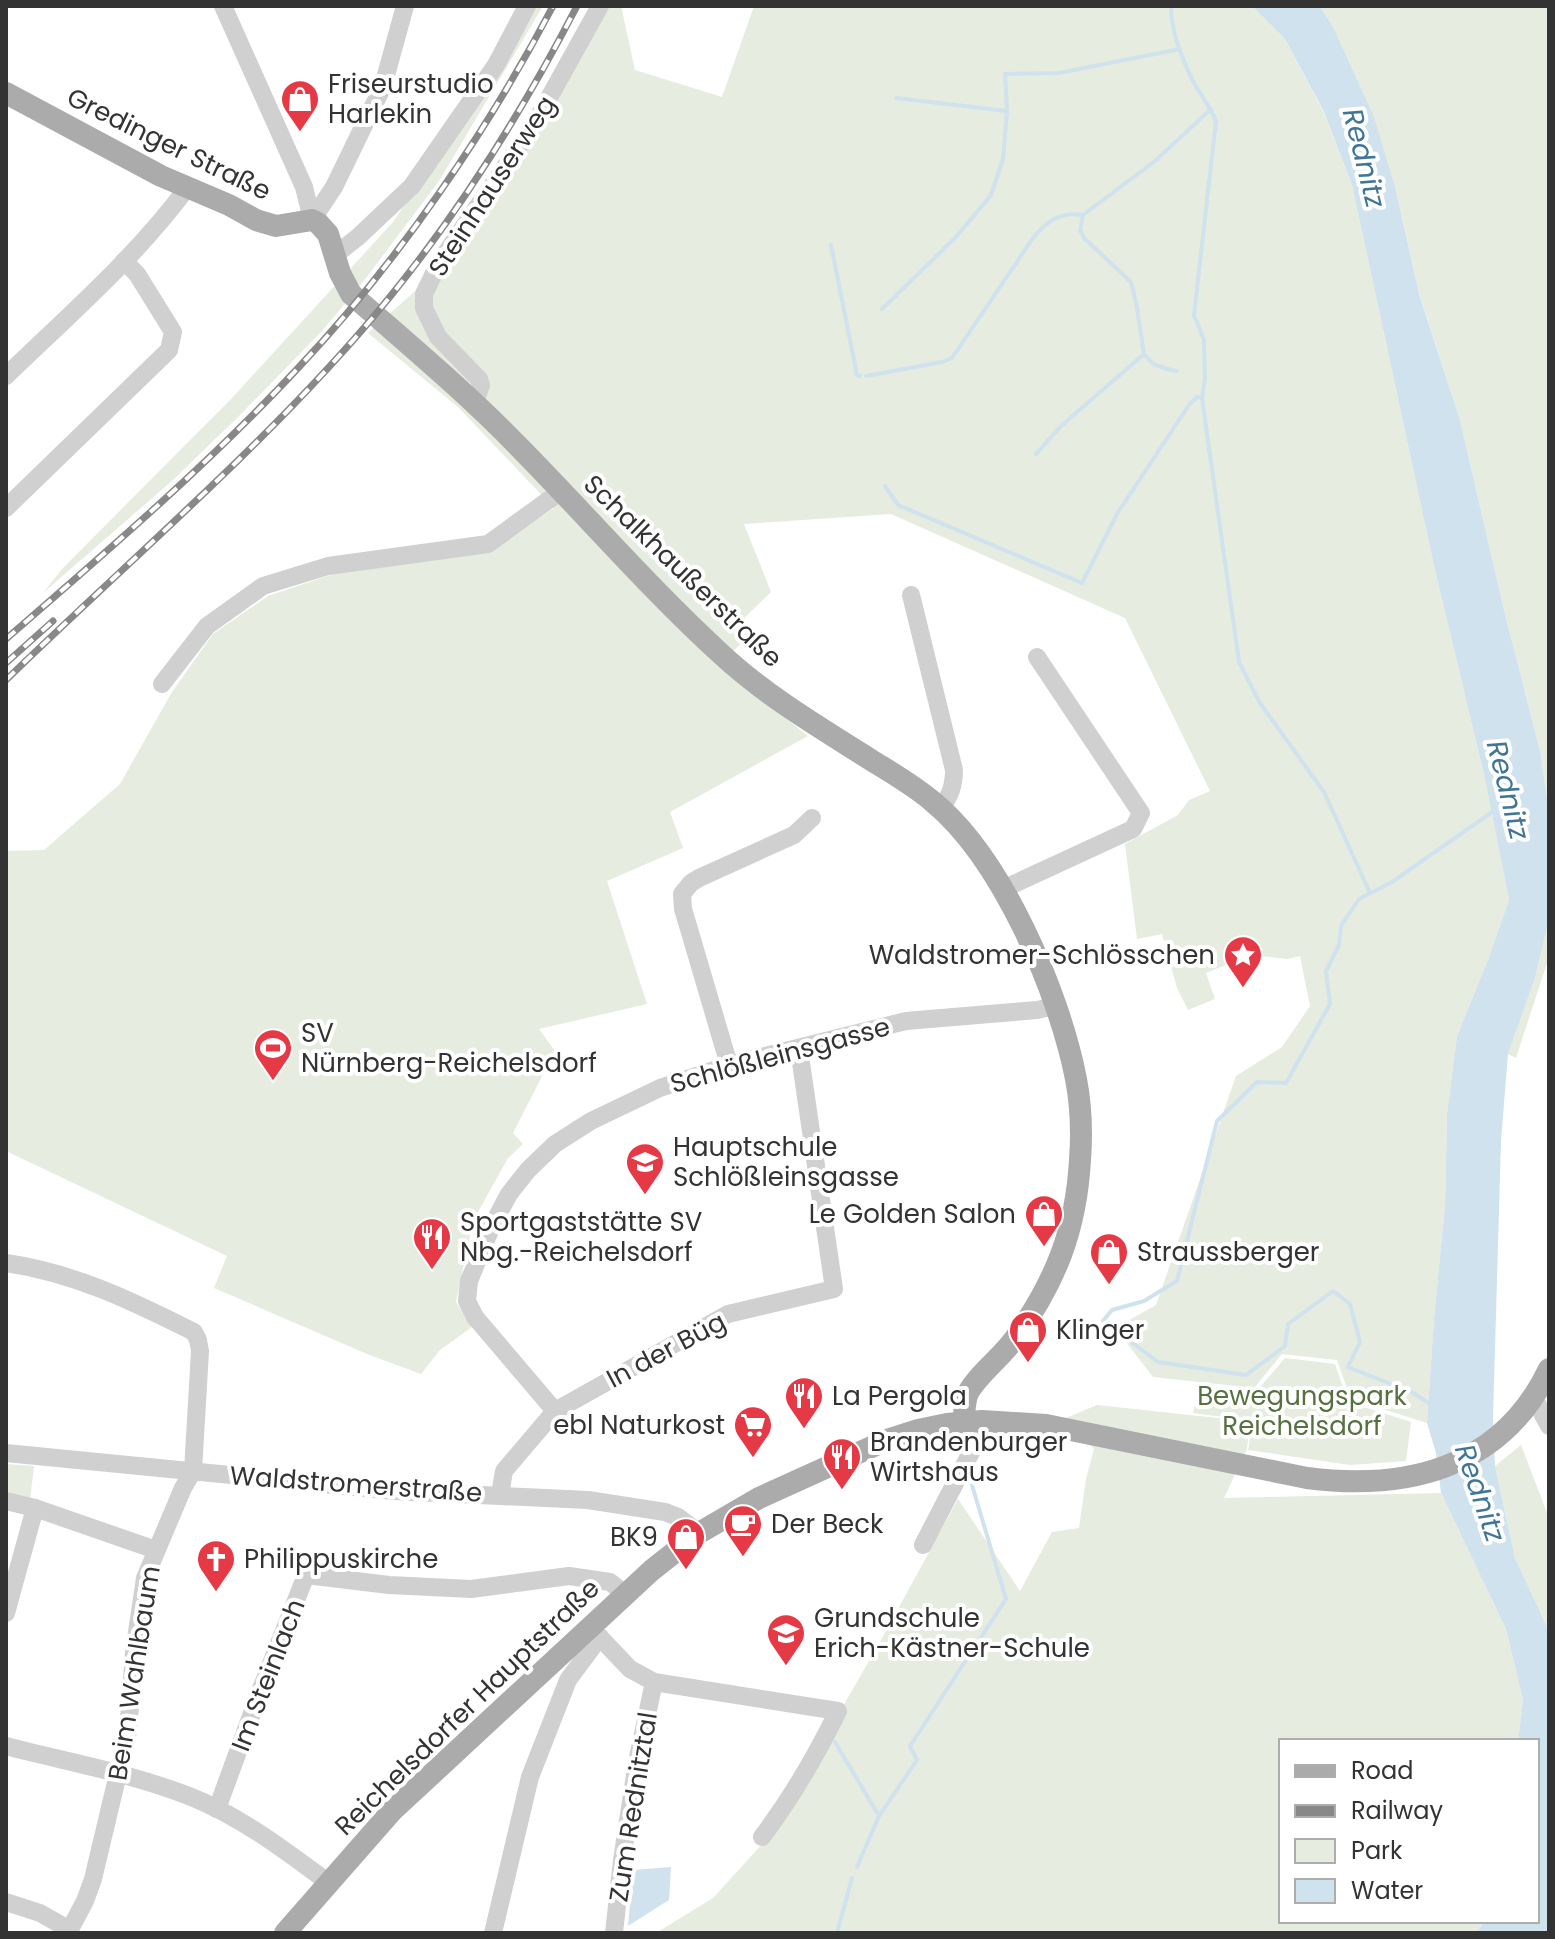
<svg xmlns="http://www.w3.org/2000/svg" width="1555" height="1939" viewBox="0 0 1555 1939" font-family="Poppins,sans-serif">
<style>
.green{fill:#e6ecdf}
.water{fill:#cfe2ee}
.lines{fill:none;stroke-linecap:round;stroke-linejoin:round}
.stream{stroke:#cfe2ee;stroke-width:4}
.minor{stroke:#d0d0d0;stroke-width:18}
.major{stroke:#ababab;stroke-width:22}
.rail-casing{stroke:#888;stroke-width:7}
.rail{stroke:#fff;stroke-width:4;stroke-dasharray:12;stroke-linecap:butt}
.labels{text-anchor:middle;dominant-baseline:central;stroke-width:8;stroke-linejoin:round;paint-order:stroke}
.poi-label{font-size:26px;fill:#333;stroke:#fff;text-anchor:start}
.street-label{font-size:26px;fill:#333;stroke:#fff}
.park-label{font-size:26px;fill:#56703f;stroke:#fff}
.water-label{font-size:28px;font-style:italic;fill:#3f7597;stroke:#fff}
</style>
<rect width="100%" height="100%" fill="#fff"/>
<g class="green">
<polygon points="531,6 543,6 439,181 363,282 322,331 240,415 173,480 43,593 62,569 232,398 394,221"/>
<polygon points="600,6 621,6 635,70 722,97 754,6 1252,6 1285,39 1324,113 1352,185 1434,566 1485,779 1509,900 1488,960 1457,1036 1447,1113 1445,1205 1434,1318 1427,1423 1351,1399 1337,1360 1282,1354 1254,1388 1153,1377 1115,1328 1156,1305 1236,1076 1282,1047 1310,1006 1300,956 1288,959 1251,955 1206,973 1215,999 1188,1010 1177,988 1162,934 1137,939 1125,844 1178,815 1189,800 1210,791 1125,618 891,514 744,524 771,592 745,617 754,632 732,652 758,696 808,736 670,812 683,848 607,881 647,1004 539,1029 555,1051 513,1133 523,1144 508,1158 473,1221 456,1302 472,1327 440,1350 421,1374 367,1354 214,1288 227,1256 6,1151 6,851 44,850 120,784 172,692 213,634 268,596 330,575 498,546 554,508 458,407 368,333 423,284"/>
<polygon points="1320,6 1549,6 1549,814 1541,755 1504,610 1460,420 1420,296 1396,191 1332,25"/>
<polygon points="1549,919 1549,957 1516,1058 1508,1054 1534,977"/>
<polygon points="1285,1358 1335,1364 1348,1402 1411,1422 1406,1461 1350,1465 1248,1450 1251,1432 1237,1419 1193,1413 1199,1387 1256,1392"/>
<polygon points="1097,1405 1236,1420 1249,1432 1247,1449 1224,1498 1441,1493 1506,1629 1523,1700 1518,1741 1281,1741 1281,1921 1484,1921 1477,1933 656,1933 713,1898 765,1841 880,1642 958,1499 1020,1591 1052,1532 1079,1528 1086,1479 1094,1449 1066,1418"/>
<polygon points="1521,1445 1549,1518 1549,1631 1515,1558 1495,1466"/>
<polygon points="6,1464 34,1466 30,1500 6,1495"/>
</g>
<g class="water">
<polygon points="1252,6 1320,6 1332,25 1374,117 1396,191 1420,297 1460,420 1504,610 1541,755 1549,814 1549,919 1535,977 1508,1054 1501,1141 1493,1418 1495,1466 1515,1558 1549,1631 1549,1933 1477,1933 1484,1921 1537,1921 1537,1741 1518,1741 1523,1700 1506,1629 1441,1493 1436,1453 1427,1423 1434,1318 1445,1205 1447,1113 1457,1036 1488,960 1509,900 1485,779 1434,566 1352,185 1324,112 1285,39"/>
<polygon points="671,1867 669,1900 628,1926 633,1870"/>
</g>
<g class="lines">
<g class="stream">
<path d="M1171 6C1171 31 1182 59 1193 81 1200 95 1210 106 1216 121L1194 315 1204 340 1205 379 1202 398 1239 662 1260 703 1324 792 1370 893"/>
<polyline points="896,98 1007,111"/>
<polyline points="1083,215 1080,230 1085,239 1131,282 1136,302 1144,354 1153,364 1167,369 1177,371"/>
<polyline points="831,245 857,375 860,376"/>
<polyline points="882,309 956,237 991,195 1003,159 1007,111 1005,74 1059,73 1180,49"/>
<path d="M866 376 942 362 952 358 1033 238C1047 221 1060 211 1083 215L1155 161 1211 109"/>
<polyline points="1036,454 1061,426 1144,354"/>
<polyline points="885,486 898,505 1082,583 1117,514 1189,405 1197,397 1202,398"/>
<polyline points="1432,1405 1413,1393 1348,1367 1360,1342 1350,1304 1333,1291 1288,1324 1285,1346 1246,1375 1158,1362 1103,1321 1112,1310 1144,1301 1177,1281 1217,1121 1257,1082 1286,1083 1330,1004 1326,971 1339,945 1341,926 1359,899 1392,882 1495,810"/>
<polyline points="835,1742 879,1816"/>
<polyline points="857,1867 879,1816 917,1760 910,1746 1006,1599 972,1485"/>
<polyline points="837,1933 852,1878"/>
</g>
<g class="minor">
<polyline points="223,6 304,187 312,220"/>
<polyline points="312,220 334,187 383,86 405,6"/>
<polyline points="335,255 358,237 412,186 496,65 527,6"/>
<path d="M6 376C68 316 135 258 187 188"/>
<polyline points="475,403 481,385 479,379 438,337 424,308 424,294 439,263 535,123 600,6"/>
<polyline points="6,508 169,350 173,332 137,274 124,261"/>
<path d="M911 595 954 770C954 786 950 796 941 808"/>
<polyline points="162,684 207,626 263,586 328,566 488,544 561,491"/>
<polyline points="1003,889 1133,829 1141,813 1037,657"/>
<polyline points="729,1065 689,929 683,909 682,894 691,883 699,878 794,835 812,818"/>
<path d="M6 1263C75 1273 132 1301 194 1332L198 1340 200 1351 193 1471 183 1488 145 1578 134 1652 128 1732 93 1879 85 1901 68 1933"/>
<polyline points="1534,1398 1549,1426"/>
<polyline points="555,1411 475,1317 467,1301 469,1281 491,1228 509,1194 528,1170 555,1144 591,1121 660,1088 729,1065 906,1021 1037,1010 1055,1006"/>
<polyline points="6,1453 394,1491 588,1500 665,1512 678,1517 699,1533"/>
<polyline points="500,1495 504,1471 555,1411 728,1314 834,1289 799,1049"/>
<polyline points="6,1501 35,1508 156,1550"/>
<polyline points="923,1545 981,1433 982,1421"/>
<polyline points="6,1613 35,1508"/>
<path d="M590 1627 630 1669 654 1682 838 1711C816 1756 792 1797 762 1837"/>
<path d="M6 1746C67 1762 130 1773 189 1796 240 1816 286 1851 329 1883"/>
<polyline points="217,1809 259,1694 306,1575 389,1585 471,1589 569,1576 610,1582 625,1594"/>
<polyline points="6,1902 40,1913 70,1930"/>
<polyline points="493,1933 530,1777 568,1680 600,1637"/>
<polyline points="614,1933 622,1860 637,1762 654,1682"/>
</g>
<g class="major">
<path d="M6 93 161 176 229 205 256 220 276 226 312 220 318 223 328 234 340 273 351 294C408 344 467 393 520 448 587 516 650 589 721 654 766 696 819 727 871 760 892 773 913 785 932 801 1002 858 1059 992 1076 1079 1081 1105 1082 1133 1080 1160 1076 1230 1056 1280 1016 1337 1003 1356 977 1375 968 1393 964 1402 965 1413 963 1422"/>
<path d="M285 1933 392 1811 652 1570 699 1533 759 1498 887 1440 918 1430 947 1424 982 1421 1046 1425 1307 1478C1407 1491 1502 1468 1549 1369"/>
</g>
<g class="rail-casing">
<g id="rail">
<path d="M6 639C106 552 208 465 299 367 397 263 487 132 553 6"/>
<polyline points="6,663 53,621"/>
<path d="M6 680C123 566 248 460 356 337 444 237 516 124 577 6"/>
</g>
</g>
<use href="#rail" class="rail"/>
</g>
<defs>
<g id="shop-pin" transform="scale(2)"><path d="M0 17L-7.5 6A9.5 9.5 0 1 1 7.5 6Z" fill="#e63946" stroke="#fff"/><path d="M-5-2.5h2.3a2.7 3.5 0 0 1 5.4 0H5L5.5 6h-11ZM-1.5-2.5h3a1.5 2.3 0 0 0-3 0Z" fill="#fff"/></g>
<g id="sight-pin" transform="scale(2)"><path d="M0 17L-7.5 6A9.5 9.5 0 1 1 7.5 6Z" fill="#e63946" stroke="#fff"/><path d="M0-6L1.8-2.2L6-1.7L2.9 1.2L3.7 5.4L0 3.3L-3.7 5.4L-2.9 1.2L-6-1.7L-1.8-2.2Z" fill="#fff"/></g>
<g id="stadium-pin" transform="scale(2)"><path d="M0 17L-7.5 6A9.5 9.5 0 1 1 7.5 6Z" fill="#e63946" stroke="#fff"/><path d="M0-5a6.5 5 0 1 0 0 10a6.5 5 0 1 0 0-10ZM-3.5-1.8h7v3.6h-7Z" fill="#fff"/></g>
<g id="school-pin" transform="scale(2)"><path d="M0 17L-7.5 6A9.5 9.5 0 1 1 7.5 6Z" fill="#e63946" stroke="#fff"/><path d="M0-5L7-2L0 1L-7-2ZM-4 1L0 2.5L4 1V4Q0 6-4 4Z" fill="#fff"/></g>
<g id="restaurant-pin" transform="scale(2)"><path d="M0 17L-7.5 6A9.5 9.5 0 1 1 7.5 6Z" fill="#e63946" stroke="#fff"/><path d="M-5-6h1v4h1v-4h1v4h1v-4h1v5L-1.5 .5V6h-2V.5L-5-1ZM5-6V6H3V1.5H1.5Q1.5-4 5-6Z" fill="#fff"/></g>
<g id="supermarket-pin" transform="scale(2)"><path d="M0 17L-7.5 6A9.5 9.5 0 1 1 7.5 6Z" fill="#e63946" stroke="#fff"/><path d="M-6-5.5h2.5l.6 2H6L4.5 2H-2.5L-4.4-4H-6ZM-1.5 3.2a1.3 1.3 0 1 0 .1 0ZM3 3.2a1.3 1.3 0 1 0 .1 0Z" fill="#fff"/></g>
<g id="cafe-pin" transform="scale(2)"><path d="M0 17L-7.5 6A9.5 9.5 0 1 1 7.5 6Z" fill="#e63946" stroke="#fff"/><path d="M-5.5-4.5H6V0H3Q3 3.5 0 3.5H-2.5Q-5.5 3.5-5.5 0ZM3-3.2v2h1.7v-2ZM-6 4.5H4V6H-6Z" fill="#fff"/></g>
<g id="church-pin" transform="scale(2)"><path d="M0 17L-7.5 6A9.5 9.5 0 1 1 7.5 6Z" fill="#e63946" stroke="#fff"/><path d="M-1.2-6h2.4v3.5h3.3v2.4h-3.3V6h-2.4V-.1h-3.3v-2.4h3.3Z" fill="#fff"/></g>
</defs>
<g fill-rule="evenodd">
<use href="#shop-pin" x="300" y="99"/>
<use href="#sight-pin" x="1243" y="955"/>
<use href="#stadium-pin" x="273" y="1048"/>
<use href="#school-pin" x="645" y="1162"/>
<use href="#shop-pin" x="1044" y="1214"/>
<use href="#restaurant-pin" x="432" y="1237"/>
<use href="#shop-pin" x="1109" y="1252"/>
<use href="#shop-pin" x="1028" y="1330"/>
<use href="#restaurant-pin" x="804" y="1396"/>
<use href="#supermarket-pin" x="753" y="1425"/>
<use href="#restaurant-pin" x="842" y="1457"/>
<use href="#cafe-pin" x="743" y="1524"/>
<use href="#shop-pin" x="686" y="1537"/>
<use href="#church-pin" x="216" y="1559"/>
<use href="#school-pin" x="786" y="1633"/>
</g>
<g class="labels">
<g class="poi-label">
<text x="328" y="84">Friseurstudio<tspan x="328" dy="30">Harlekin</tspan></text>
<text x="1215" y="955" text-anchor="end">Waldstromer-Schlösschen</text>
<text x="301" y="1033">SV<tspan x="301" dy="30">Nürnberg-Reichelsdorf</tspan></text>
<text x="673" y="1147">Hauptschule<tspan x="673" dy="30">Schlößleinsgasse</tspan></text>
<text x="1016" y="1214" text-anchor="end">Le Golden Salon</text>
<text x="460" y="1222">Sportgaststätte SV<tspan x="460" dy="30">Nbg.-Reichelsdorf</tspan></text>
<text x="1137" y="1252">Straussberger</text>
<text x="1056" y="1330">Klinger</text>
<text x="832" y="1396">La Pergola</text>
<text x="725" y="1425" text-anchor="end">ebl Naturkost</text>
<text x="870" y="1442">Brandenburger<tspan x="870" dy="30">Wirtshaus</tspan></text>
<text x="771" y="1524">Der Beck</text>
<text x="658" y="1537" text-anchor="end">BK9</text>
<text x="244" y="1559">Philippuskirche</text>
<text x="814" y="1618">Grundschule<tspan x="814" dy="30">Erich-Kästner-Schule</tspan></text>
</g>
<g class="street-label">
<text transform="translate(169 144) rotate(26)">Gredinger Straße</text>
<text transform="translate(492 186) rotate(-57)">Steinhauserweg</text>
<text transform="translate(683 571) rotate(44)">Schalkhaußerstraße</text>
<text transform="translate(780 1055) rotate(-15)">Schlößleinsgasse</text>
<text transform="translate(666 1350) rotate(-28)">In der Büg</text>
<text transform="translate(356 1484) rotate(4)">Waldstromerstraße</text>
<text transform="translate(134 1673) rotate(-81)">Beim Wahlbaum</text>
<text transform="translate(268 1675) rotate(-69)">Im Steinlach</text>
<text transform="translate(467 1707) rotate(-44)">Reichelsdorfer Hauptstraße</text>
<text transform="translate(633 1807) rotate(-81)">Zum Rednitztal</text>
</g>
<g class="park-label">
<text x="1302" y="1396">Bewegungspark<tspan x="1302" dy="30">Reichelsdorf</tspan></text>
</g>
<g class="water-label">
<text transform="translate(1364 158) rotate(76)">Rednitz</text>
<text transform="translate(1508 790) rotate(76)">Rednitz</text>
<text transform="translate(1480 1493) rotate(71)">Rednitz</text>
</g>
</g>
<rect width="1555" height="1939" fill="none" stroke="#333333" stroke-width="16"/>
<rect x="1279" y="1739" width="260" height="184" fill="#ffffff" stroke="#adadad" stroke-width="2"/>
<rect x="1295" y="1765" width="40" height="12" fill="#ababab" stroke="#adadad" stroke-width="2"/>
<text x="1351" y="1779" font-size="24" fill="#333333">Road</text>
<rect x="1295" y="1805" width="40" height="12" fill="#888888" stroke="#adadad" stroke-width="2"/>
<text x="1351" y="1819" font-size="24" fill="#333333">Railway</text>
<rect x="1295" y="1839" width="40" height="24" fill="#e6ecdf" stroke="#adadad" stroke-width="2"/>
<text x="1351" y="1859" font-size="24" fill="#333333">Park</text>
<rect x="1295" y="1879" width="40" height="24" fill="#cfe2ee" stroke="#adadad" stroke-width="2"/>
<text x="1351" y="1899" font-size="24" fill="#333333">Water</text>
</svg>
